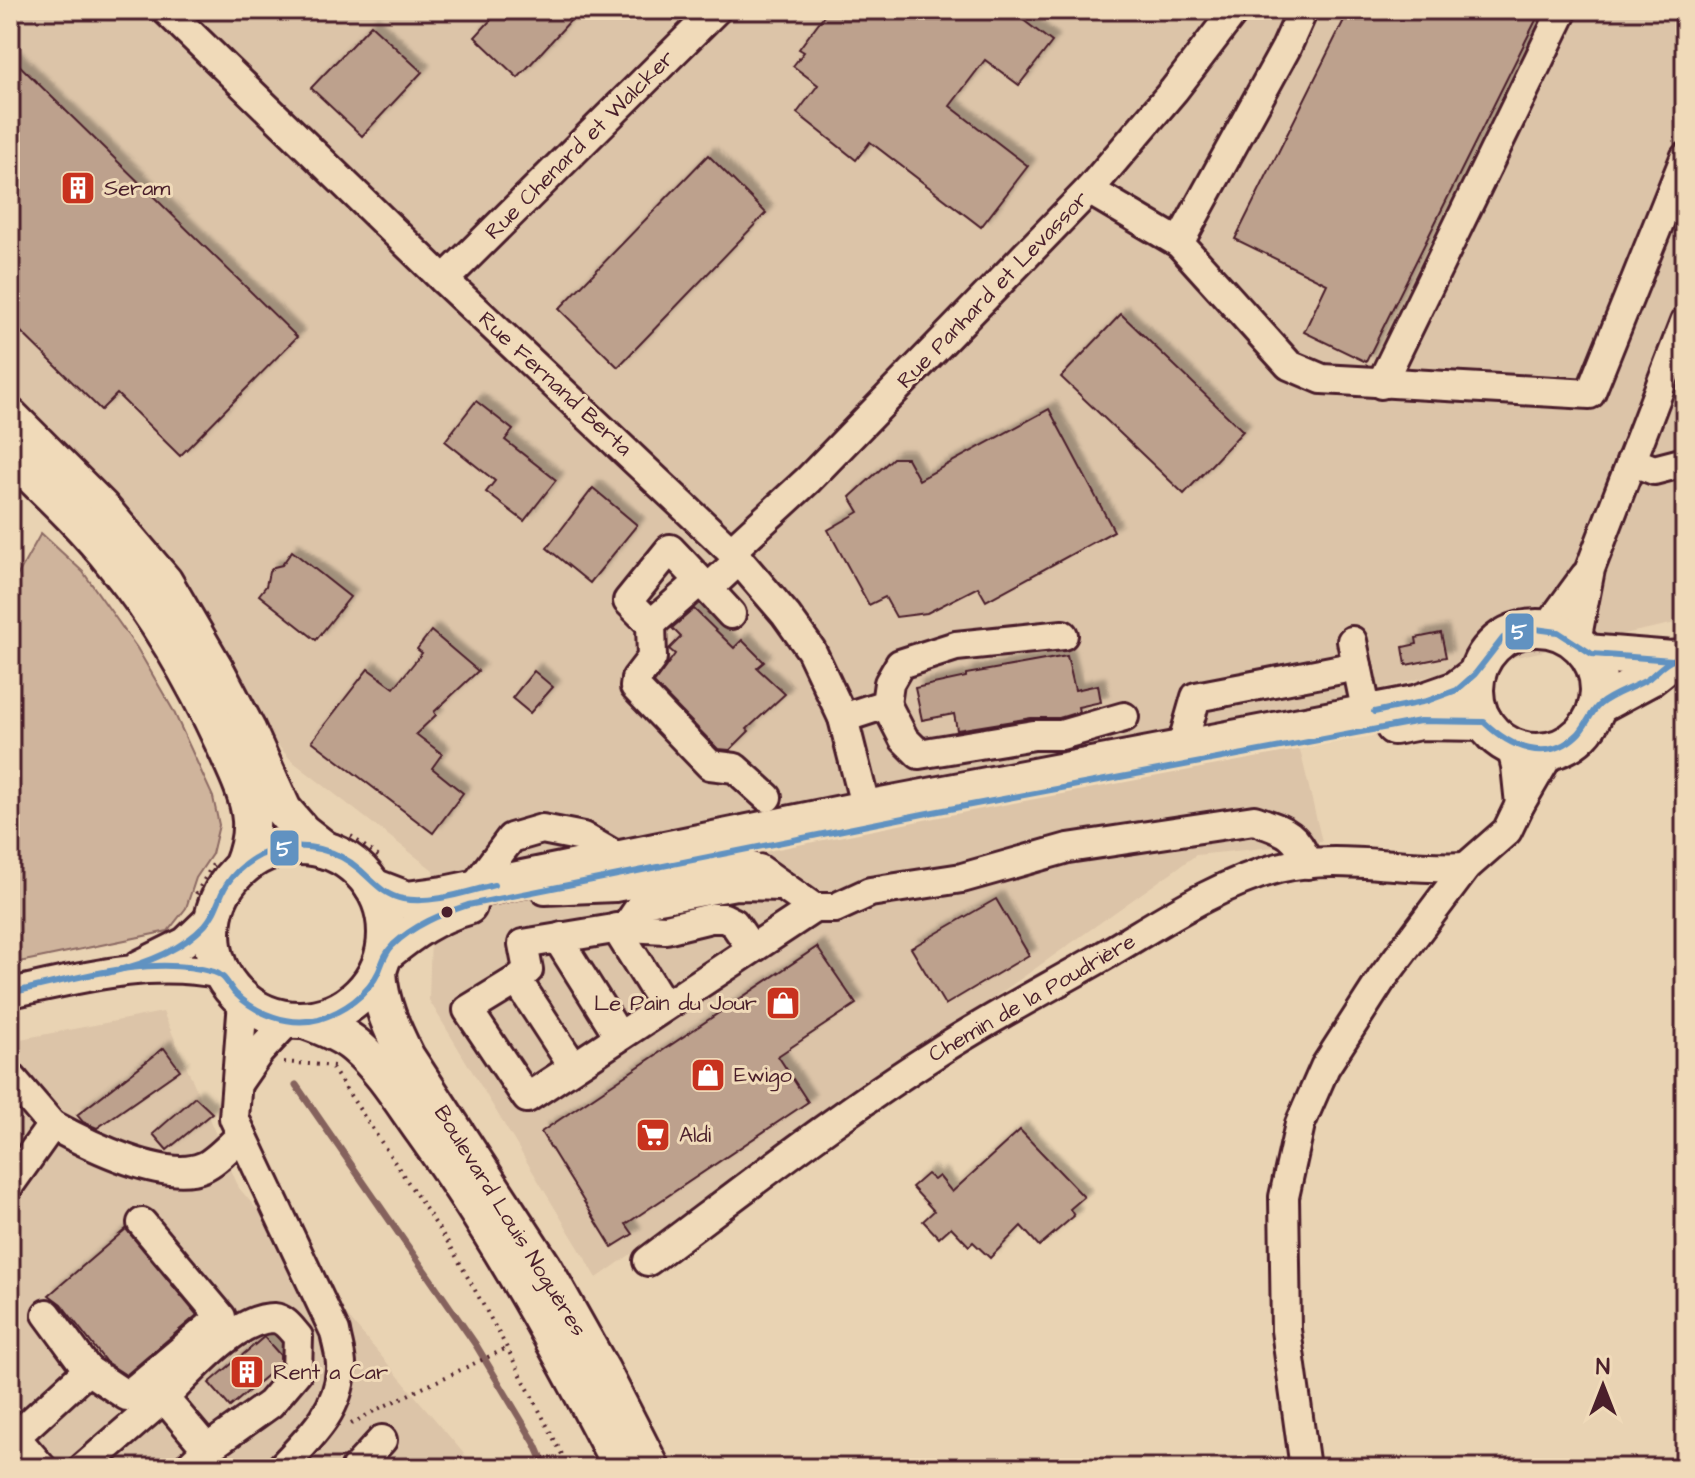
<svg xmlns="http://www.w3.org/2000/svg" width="1695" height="1478" viewBox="0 0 1695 1478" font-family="'Architects Daughter',sans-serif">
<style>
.built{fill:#dcc4a8}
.green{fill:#cfb49c;stroke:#8c6a64;stroke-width:2}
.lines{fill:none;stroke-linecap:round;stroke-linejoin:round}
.stream{stroke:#85625d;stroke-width:7}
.building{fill:#bda18d;stroke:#4a1f2b;stroke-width:2;filter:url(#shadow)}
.minor-casing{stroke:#4a1f2b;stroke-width:34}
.major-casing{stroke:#4a1f2b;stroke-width:42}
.path{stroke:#4a1f2b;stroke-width:4;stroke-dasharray:2 6;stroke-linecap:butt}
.minor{stroke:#f0dab9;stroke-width:28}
.major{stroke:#f0dab9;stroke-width:36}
.bus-1-casing{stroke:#f0dab9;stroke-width:12}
.bus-1{stroke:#6192c1;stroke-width:6}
.bus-dot{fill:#4a1f2b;stroke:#f0dab9;stroke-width:3}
.labels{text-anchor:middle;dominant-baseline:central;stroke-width:6;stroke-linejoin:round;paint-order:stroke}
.street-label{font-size:22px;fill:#4a1f2b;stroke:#f0dab9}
.poi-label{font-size:22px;fill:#4a1f2b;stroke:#f0dab9;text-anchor:start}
.line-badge{stroke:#f0dab9;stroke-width:3}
.badge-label{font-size:22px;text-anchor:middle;font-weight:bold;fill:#fff}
</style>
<defs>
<filter id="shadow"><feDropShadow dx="7" dy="-7" stdDeviation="2" flood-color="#0004"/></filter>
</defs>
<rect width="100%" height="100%" fill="#e9d3b3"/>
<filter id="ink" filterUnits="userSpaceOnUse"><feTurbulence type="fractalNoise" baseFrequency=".0125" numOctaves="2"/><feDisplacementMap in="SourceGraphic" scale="16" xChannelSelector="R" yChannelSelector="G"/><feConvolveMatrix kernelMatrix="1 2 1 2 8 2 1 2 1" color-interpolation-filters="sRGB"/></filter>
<g filter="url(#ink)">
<g class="built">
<polygon points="10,10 1685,10 1685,621 1450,671 1291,712 1322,842 1196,855 597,1278 429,1000 433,870 292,761 10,448"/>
<polygon points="163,1012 239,1188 476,1468 10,1468 10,1041"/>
</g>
<polygon class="green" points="41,533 83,572 137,648 173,710 213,797 219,825 212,854 196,878 186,908 168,931 10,964 10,589"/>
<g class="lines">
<polyline class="stream" points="296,1085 476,1345 536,1445 546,1468"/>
</g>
<g class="building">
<polygon points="500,10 558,10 570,21 518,78 475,37"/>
<polygon points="828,10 1010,10 1052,42 1019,85 985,60 950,106 1028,166 981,227 870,142 856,160 797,113 818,85 793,66 804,52 799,49"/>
<polygon points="1349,10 1541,10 1366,362 1304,332 1327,284 1235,239"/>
<polygon points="371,25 422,72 362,136 311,88"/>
<polygon points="10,56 297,337 180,456 117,394 101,410 10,321"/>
<polygon points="708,155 766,213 618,367 559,309"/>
<polygon points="1121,314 1243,431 1184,494 1061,377"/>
<polygon points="476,401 513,430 505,440 556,480 524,521 486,492 495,481 445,441"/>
<polygon points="1049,409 1114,531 986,601 978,587 927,613 896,617 885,597 869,605 828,530 859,512 850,497 893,458 907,458 919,480"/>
<polygon points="593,488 637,525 590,583 547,548"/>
<polygon points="292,551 350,597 316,640 259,595 266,586 269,572 274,567 282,565"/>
<polygon points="694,609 734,648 742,640 764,662 757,668 785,694 747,729 749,731 730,750 718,749 654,683 675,654 669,649 681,637 672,628"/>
<polygon points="431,631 478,671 434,712 436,715 416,734 442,754 432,768 463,793 433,833 312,741 368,669 394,688 422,653 417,649"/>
<polygon points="1441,633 1446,657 1406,665 1403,647 1417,644 1416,638"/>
<polygon points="1067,656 1075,690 1098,685 1101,702 1078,707 1079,712 1059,718 1031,718 957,730 954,714 922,720 915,688 966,677 966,674"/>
<polygon points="534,671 553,687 530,713 512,698"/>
<polygon points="996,899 1029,955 945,1005 911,948"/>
<polygon points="817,947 856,1004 778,1056 808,1102 626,1224 633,1234 612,1247 541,1132"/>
<polygon points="164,1048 180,1070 97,1128 83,1122 77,1115"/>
<polygon points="195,1097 212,1113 167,1150 153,1134"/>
<polygon points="1020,1130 1084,1197 1070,1209 1074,1216 1039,1246 1021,1226 990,1258 973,1242 969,1246 951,1227 939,1238 923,1221 934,1211 912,1187 927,1174 934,1180 939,1176 952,1192"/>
<polygon points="126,1229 197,1315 126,1375 106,1362 61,1304 49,1295"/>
<polygon points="264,1337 280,1355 280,1364 230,1407 209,1383"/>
</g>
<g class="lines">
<g class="minor-casing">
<g id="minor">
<polyline points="166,10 444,280 731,551 786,615 811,650 843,718 866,809"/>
<polyline points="1089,190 1179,243 1286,48 1303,10"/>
<polyline points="1179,243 1289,365 1322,379 1590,394 1685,158"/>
<polyline points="444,280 716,10"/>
<polyline points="1381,384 1563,10"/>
<polyline points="1631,461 1654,470 1685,462"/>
<polyline points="731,551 808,480 1089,190 1174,90 1235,10"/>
<polyline points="739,560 708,589 670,549 628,601 651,624 652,658 636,679 635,687 710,765 735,768 767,797"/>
<polyline points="708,589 731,614"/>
<polyline points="651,624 700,581"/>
<polyline points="1547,628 1585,576"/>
<polyline points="1352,641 1367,714"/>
<polyline points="1576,641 1590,569 1685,322"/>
<polyline points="886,704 904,739 919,754 1034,735 1061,735 1124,717"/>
<polyline points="843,718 886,704 889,683 900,664 956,646 1063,635"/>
<polyline points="1511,746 1516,766 1520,804"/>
<polyline points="1181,749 1196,697 1357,666"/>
<polyline points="783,886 736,885 643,902 626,927 523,944 528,970 517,980 468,1010 527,1098 814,908"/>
<polyline points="472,890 511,838 542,829 583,837 621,859"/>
<path d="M545 890 615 887 738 864 759 869 814 908H835L870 892 962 878 1068 848 1254 820C1285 831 1296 833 1308 864"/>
<polyline points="626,927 666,929 711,918 724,918 734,923 751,948"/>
<polyline points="616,928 664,1005"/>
<polyline points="562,937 563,947 619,1036"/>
<polyline points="139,965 185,942 214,914"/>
<polyline points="517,980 573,1066"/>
<path d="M10 993C81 978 149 959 221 974"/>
<path d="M243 1001 234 1118 335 1332C337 1344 342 1358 341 1369 339 1412 308 1439 281 1468"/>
<polyline points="10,1076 52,1125 10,1184"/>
<polyline points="239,1081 259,1052 289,1020"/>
<path d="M52 1125C87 1144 165 1183 203 1167 217 1161 230 1145 242 1135"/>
<path d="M648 1261C743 1190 837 1116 938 1052 990 1018 1046 989 1100 958 1157 925 1214 885 1278 868 1339 853 1404 871 1466 867"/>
<polyline points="88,1370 127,1396 221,1317 142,1223"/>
<path d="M164 1398C189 1374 236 1317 274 1318 285 1319 291 1329 298 1337L297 1372 270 1404 207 1449"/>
<polyline points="10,1431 42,1468"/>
<polyline points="15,1437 88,1370 47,1314"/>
<polyline points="83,1468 164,1398 207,1449 187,1468"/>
<polyline points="356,1468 382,1440"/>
<polyline points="1305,1468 1286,1330 1284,1197 1300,1124 1325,1067 1381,980 1466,867 1507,831 1520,804 1552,749"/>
</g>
</g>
<g class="major-casing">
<g id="major">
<polyline points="10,417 101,508 164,582 216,671 247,730 283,810 302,832 325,850"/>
<path d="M10 454C46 489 84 524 115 564 160 619 195 681 225 746 235 768 249 795 251 820 252 837 248 852 242 867"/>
<circle cx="1537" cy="690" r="62"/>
<polyline points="1587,653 1672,660 1685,658"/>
<polyline points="1597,706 1649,678 1672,660"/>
<polyline points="1394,726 1420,721 1484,722"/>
<circle cx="299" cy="933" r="87"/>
<polyline points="373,887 407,900 444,895 866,809 1416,704 1456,690 1477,674"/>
<path d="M384 954C411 932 434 915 468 906"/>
<path d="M378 972C380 1004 392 1029 406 1057L543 1267 601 1370 651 1468"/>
<path d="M307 1021C324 1027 342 1034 356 1046 383 1069 403 1103 424 1132 500 1238 562 1353 622 1468"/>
</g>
</g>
<g class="path">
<polyline points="10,379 20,388"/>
<polyline points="351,836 379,857"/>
<polyline points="196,894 213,864"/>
<polyline points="284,1062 334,1066"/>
<polyline points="332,1068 451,1247 507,1348 569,1468"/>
<polyline points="351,1424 378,1409 507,1348"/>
</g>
<use href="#minor" class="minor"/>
<use href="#major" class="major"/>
<g class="bus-1-casing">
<g id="bus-1">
<polyline points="1374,712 1427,701 1457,690 1475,674 1503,638 1528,628 1558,632 1592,654 1672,660 1685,658"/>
<path d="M107 973C142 965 180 952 205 925 214 915 217 905 222 893 232 871 255 854 278 849 306 842 337 850 359 869 373 881 383 895 403 899 433 904 466 892 494 885"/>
<path d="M10 993C74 979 149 954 214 972 225 975 228 985 235 993 256 1014 289 1027 319 1019 343 1012 368 995 379 971 383 961 385 953 393 945 414 925 441 914 468 905L928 813 1420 721 1484 722C1510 747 1546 764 1577 735 1586 727 1590 713 1599 705 1612 694 1633 688 1648 679 1656 673 1664 663 1673 660 1677 658 1681 659 1685 658"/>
</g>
</g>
<use href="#bus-1" class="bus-1"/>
</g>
</g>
<defs>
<g id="building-square" transform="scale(1.8)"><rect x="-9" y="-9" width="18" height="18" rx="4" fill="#c8321e" stroke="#f0dab9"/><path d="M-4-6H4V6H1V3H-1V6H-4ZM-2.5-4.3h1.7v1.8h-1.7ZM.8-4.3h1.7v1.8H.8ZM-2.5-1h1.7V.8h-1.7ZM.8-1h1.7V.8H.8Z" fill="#fff"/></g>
<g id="shop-square" transform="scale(1.8)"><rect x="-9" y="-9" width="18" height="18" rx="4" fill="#c8321e" stroke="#f0dab9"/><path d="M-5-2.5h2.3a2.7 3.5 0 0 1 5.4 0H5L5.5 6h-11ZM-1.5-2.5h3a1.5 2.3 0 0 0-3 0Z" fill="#fff"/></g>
<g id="supermarket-square" transform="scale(1.8)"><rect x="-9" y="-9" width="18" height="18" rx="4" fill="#c8321e" stroke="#f0dab9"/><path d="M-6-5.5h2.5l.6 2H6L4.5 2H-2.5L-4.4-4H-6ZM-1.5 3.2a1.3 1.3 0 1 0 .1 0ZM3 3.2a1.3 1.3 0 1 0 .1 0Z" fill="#fff"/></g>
</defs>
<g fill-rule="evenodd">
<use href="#building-square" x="78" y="188"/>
<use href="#shop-square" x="783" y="1003"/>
<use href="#shop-square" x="708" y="1075"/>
<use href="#supermarket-square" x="653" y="1135"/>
<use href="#building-square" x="247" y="1372"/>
</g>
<circle class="bus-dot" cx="447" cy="912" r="7"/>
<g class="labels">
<g class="street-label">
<text transform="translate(580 145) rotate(-45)">Rue Chenard et Walcker</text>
<text transform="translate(993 290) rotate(-46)">Rue Panhard et Levassor</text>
<text transform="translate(555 384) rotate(43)">Rue Fernand Berta</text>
<text transform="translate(1032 998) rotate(-30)">Chemin de la Poudrière</text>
<text transform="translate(510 1221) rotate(58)">Boulevard Louis Noguères</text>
</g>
<g class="poi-label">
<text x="104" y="188">Seram</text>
<text x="757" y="1003" text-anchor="end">Le Pain du Jour</text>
<text x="734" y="1075">Ewigo</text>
<text x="679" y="1135">Aldi</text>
<text x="273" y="1372">Rent a Car</text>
</g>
</g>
<g class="line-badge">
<rect x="1504" y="612" width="31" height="39" rx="8" fill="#6192c1"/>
<rect x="269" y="829" width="31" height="38" rx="8" fill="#6192c1"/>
</g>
<g class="badge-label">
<text x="1519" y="639">5</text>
<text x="284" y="856">5</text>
</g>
<rect width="1695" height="1478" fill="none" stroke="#f0dab9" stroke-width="40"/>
<rect x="20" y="20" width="1655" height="1438" fill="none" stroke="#4a1f2b" stroke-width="3" filter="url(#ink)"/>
<g transform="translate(1603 1386)" stroke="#f0dab9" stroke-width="6" paint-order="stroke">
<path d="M0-6L14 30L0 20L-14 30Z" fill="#4a1f2b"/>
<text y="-12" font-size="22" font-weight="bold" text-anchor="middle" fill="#4a1f2b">N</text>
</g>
</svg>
